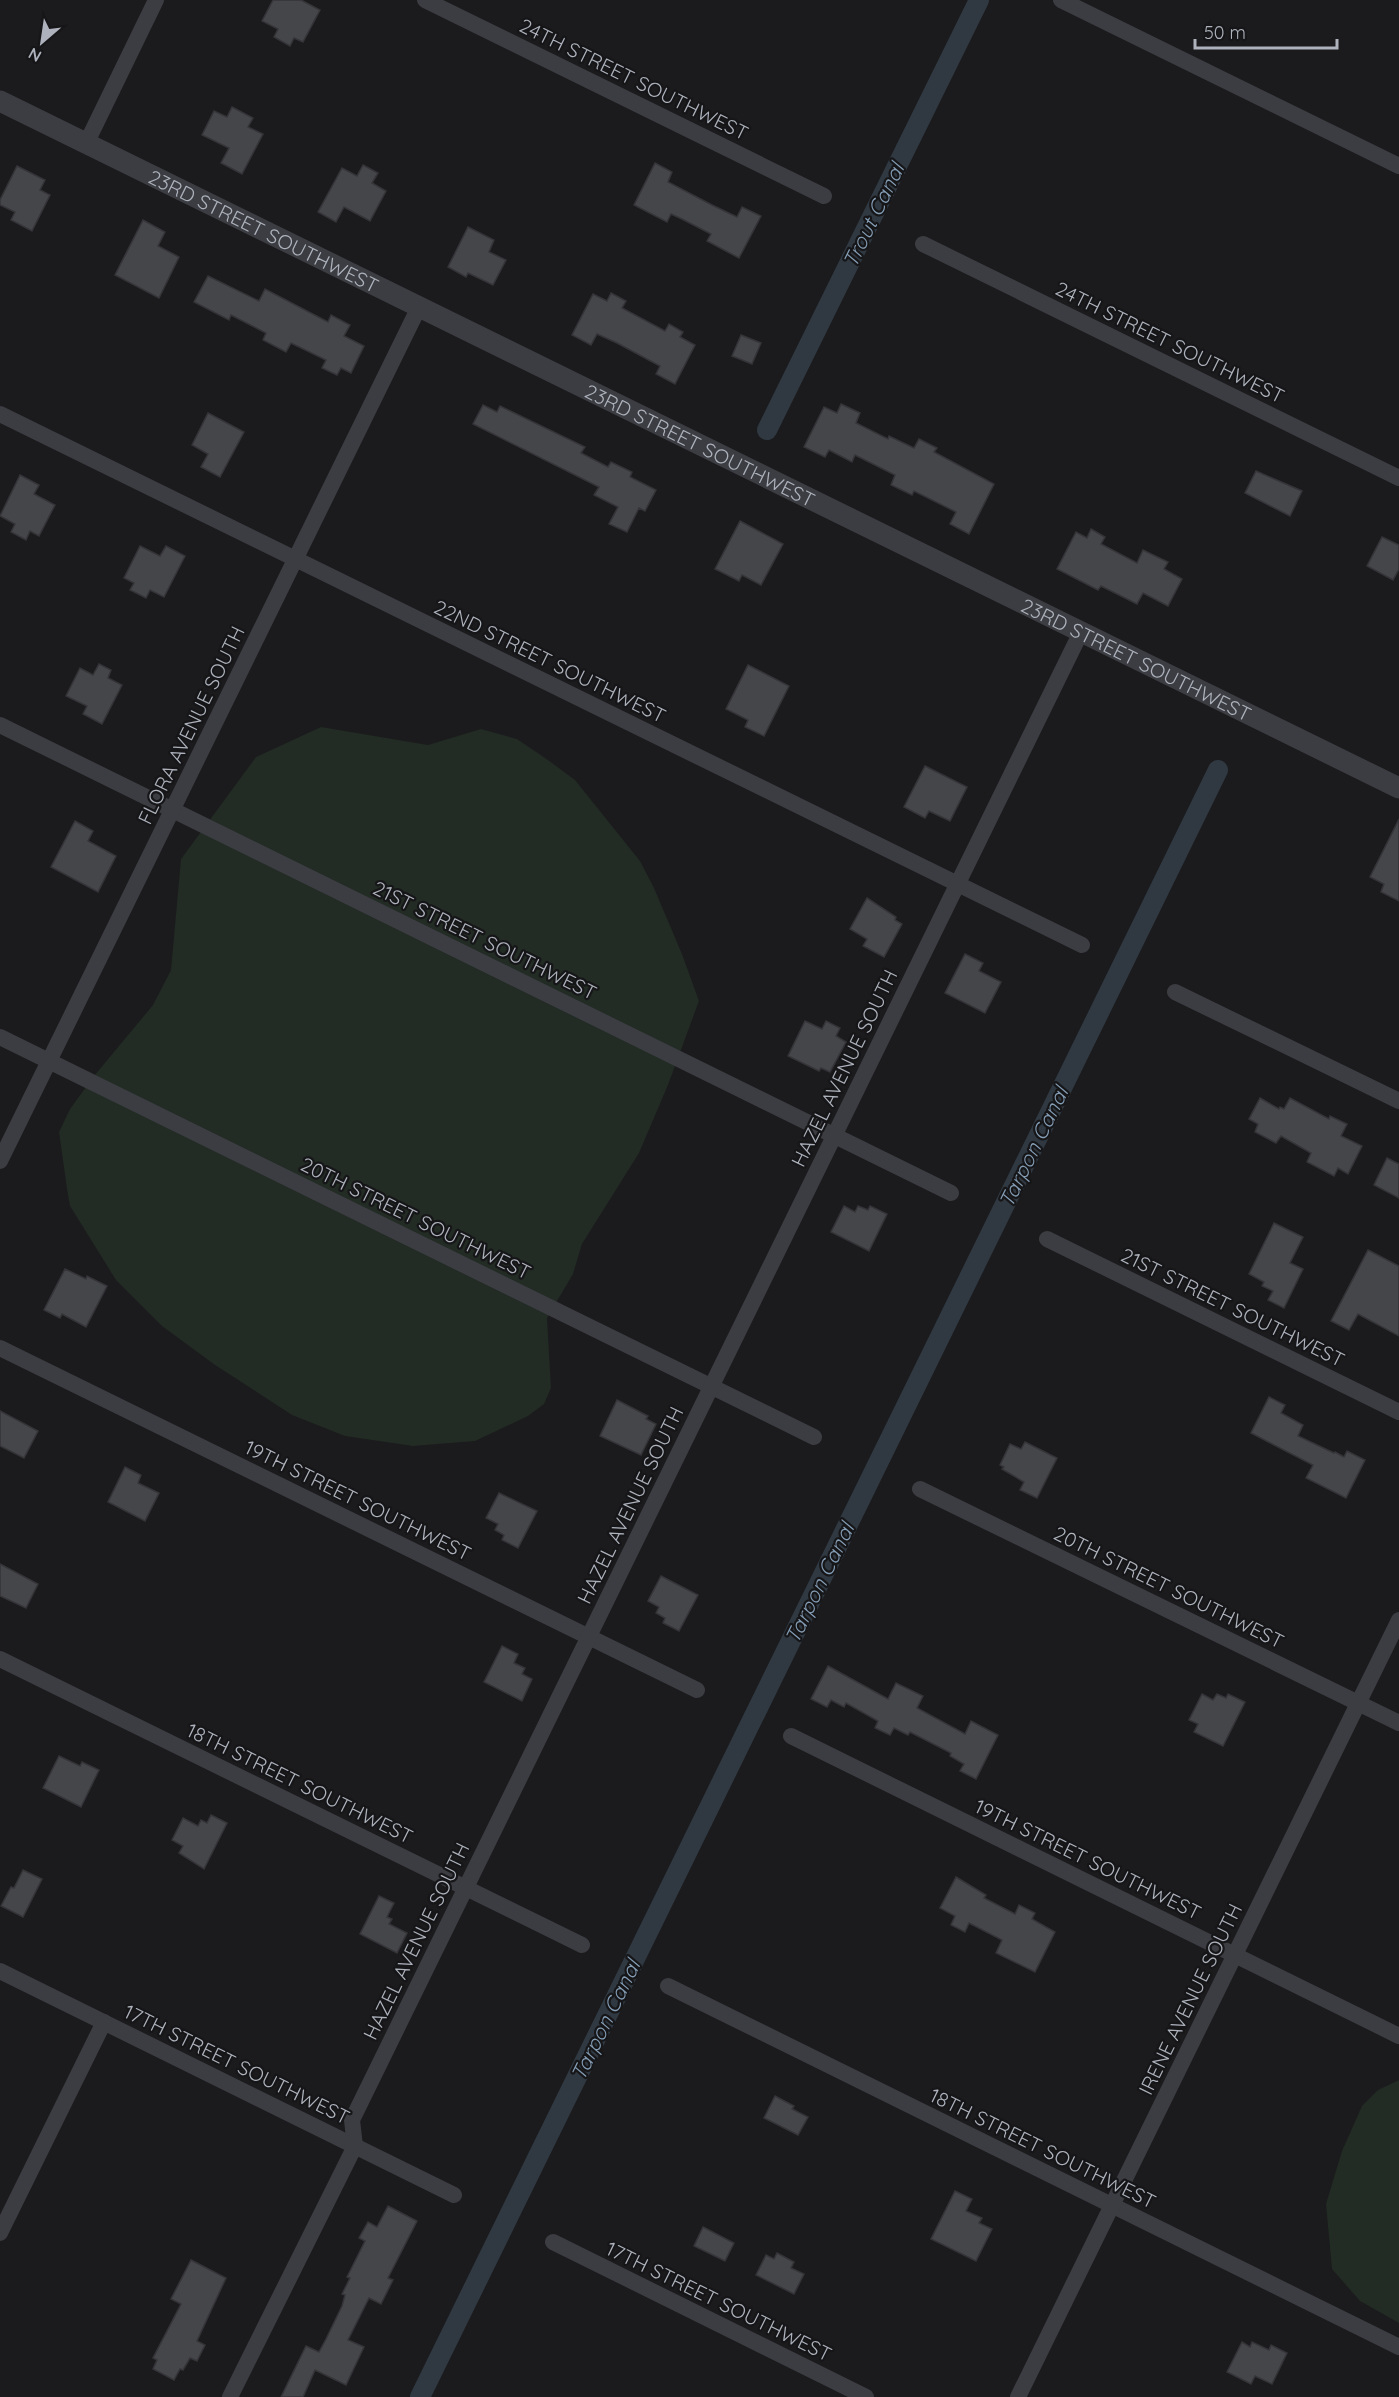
<svg xmlns="http://www.w3.org/2000/svg" width="1399" height="2397" viewBox="0 0 1399 2397" font-family="Quicksand,sans-serif">
<style>
.green{fill:#222b24}
.lines{fill:none;stroke-linecap:round;stroke-linejoin:round}
.canal{stroke:#303942;stroke-width:20}
.building{fill:#45464a;stroke:#353539;stroke-width:1.5}
.minor{stroke:#3c3d42;stroke-width:16}
.tertiary{stroke:#3c3d42;stroke-width:21}
.labels{text-anchor:middle;dominant-baseline:central;stroke-width:4.5;stroke-linejoin:round;paint-order:stroke}
.street-label{font-size:20px;fill:#adb2bc;stroke:#161618}
.water-label{font-size:21px;font-style:italic;fill:#859eb6;stroke:#161618}
</style>
<rect width="100%" height="100%" fill="#1b1b1d"/>
<g class="green">
<polygon points="321,727 428,745 481,729 517,739 548,760 575,780 640,861 654,888 682,954 699,1001 668,1085 639,1153 582,1244 573,1274 547,1318 551,1388 544,1404 528,1416 475,1441 413,1446 345,1436 292,1415 215,1365 162,1326 116,1280 70,1206 67,1189 59,1132 70,1109 94,1076 153,1005 171,970 181,859 256,757"/>
<polygon points="1399,2080 1399,2323 1360,2301 1332,2269 1326,2204 1342,2151 1362,2106 1378,2090"/>
</g>
<g class="lines">
<g class="canal">
<polyline points="767,430 979,0"/>
<polyline points="420,2397 1218,770"/>
</g>
</g>
<g class="building">
<polygon points="273,0 301,0 320,10 303,42 294,38 290,46 274,37 278,29 262,21"/>
<polygon points="232,107 253,118 248,127 263,134 242,174 221,163 229,148 202,135 214,111 227,117"/>
<polygon points="655,163 672,172 668,182 712,205 737,217 742,207 761,216 739,258 707,241 711,234 682,219 671,214 667,222 634,205"/>
<polygon points="363,165 378,173 372,183 386,191 370,221 344,207 336,222 318,212 342,168 357,176"/>
<polygon points="17,166 45,180 40,190 50,195 32,231 11,220 15,212 0,205 0,200"/>
<polygon points="143,220 165,232 158,246 179,257 159,298 115,275"/>
<polygon points="468,227 494,240 489,252 506,260 493,285 468,273 466,277 448,267"/>
<polygon points="208,276 259,301 265,289 328,322 331,315 350,325 344,336 364,346 351,373 341,368 337,375 322,368 326,360 291,343 286,352 263,340 266,333 231,315 229,320 194,302"/>
<polygon points="611,293 626,301 622,308 665,331 669,324 683,332 680,337 695,345 675,384 656,374 660,366 617,343 597,334 591,345 572,335 593,294 607,301"/>
<polygon points="741,335 761,343 752,364 732,356"/>
<polygon points="841,404 860,413 856,423 888,439 889,436 914,448 919,439 937,448 934,452 994,484 969,534 950,524 956,512 914,491 912,495 891,485 895,475 855,455 852,462 829,450 825,457 804,447 824,407 837,413"/>
<polygon points="483,405 497,412 500,406 585,447 581,453 608,467 611,462 632,472 630,477 656,490 645,511 639,508 627,532 609,524 618,507 594,495 599,487 473,424"/>
<polygon points="208,413 244,432 220,477 201,467 208,454 192,445"/>
<polygon points="1256,471 1302,491 1290,516 1245,493"/>
<polygon points="20,475 39,485 34,494 55,505 39,536 30,531 26,540 11,532 15,524 0,516"/>
<polygon points="740,521 783,544 761,585 742,575 739,581 715,569"/>
<polygon points="1091,529 1105,537 1101,544 1137,563 1143,550 1168,562 1164,569 1182,579 1168,606 1143,593 1137,604 1101,586 1098,590 1057,569 1076,532 1087,538"/>
<polygon points="1382,537 1399,545 1399,569 1393,580 1367,566"/>
<polygon points="140,546 160,556 166,546 185,556 164,597 150,590 146,598 130,590 134,583 124,578"/>
<polygon points="99,664 111,670 108,678 122,685 102,724 83,714 87,706 66,696 80,668 93,675"/>
<polygon points="748,665 789,686 764,736 745,727 748,720 726,709"/>
<polygon points="925,766 967,787 950,821 929,811 925,818 904,807"/>
<polygon points="1399,819 1399,901 1381,892 1384,884 1370,877"/>
<polygon points="75,821 93,831 88,841 116,856 98,892 51,867"/>
<polygon points="867,898 896,917 895,920 902,924 884,957 863,946 867,939 850,929"/>
<polygon points="965,954 983,963 979,971 1001,982 985,1013 945,993"/>
<polygon points="805,1021 822,1029 826,1021 840,1028 836,1036 846,1042 830,1072 821,1068 819,1071 788,1056"/>
<polygon points="1260,1098 1279,1109 1280,1107 1284,1109 1290,1098 1329,1119 1330,1116 1347,1124 1341,1136 1362,1146 1348,1174 1338,1168 1334,1176 1307,1162 1311,1153 1281,1136 1276,1143 1255,1132 1258,1124 1249,1119"/>
<polygon points="1387,1158 1399,1164 1399,1198 1374,1185"/>
<polygon points="844,1206 855,1212 858,1206 868,1210 870,1206 887,1214 869,1251 831,1232"/>
<polygon points="1274,1223 1303,1237 1290,1263 1303,1269 1284,1308 1268,1300 1273,1291 1262,1286 1264,1282 1249,1274"/>
<polygon points="1368,1250 1399,1266 1399,1336 1358,1314 1349,1330 1331,1321"/>
<polygon points="65,1269 86,1279 87,1276 107,1286 86,1327 62,1314 60,1318 44,1310"/>
<polygon points="1269,1397 1285,1405 1281,1413 1303,1425 1298,1436 1334,1453 1335,1452 1344,1457 1347,1451 1365,1460 1346,1498 1306,1478 1313,1465 1251,1433"/>
<polygon points="617,1400 648,1416 646,1419 656,1424 641,1455 600,1436"/>
<polygon points="0,1411 38,1431 24,1458 0,1446"/>
<polygon points="1025,1442 1057,1458 1037,1498 1020,1490 1024,1482 1002,1469 1004,1467 1000,1465 1010,1444 1021,1449"/>
<polygon points="125,1467 141,1475 138,1483 159,1493 145,1521 108,1502"/>
<polygon points="499,1493 537,1511 518,1548 502,1540 504,1535 495,1530 498,1524 486,1518"/>
<polygon points="0,1564 38,1584 26,1608 0,1596"/>
<polygon points="661,1576 698,1595 679,1631 663,1623 665,1618 656,1613 659,1607 648,1601"/>
<polygon points="502,1646 518,1654 514,1663 525,1668 522,1674 532,1679 522,1701 484,1682"/>
<polygon points="828,1666 888,1699 896,1683 923,1696 917,1708 965,1734 971,1721 998,1735 976,1779 960,1771 964,1764 950,1756 951,1753 910,1732 908,1735 894,1728 890,1735 875,1728 878,1721 846,1703 844,1707 831,1700 827,1707 811,1699"/>
<polygon points="1202,1694 1213,1700 1217,1694 1226,1698 1228,1694 1245,1702 1223,1746 1194,1732 1198,1724 1189,1720"/>
<polygon points="59,1756 80,1766 82,1762 99,1770 81,1807 43,1788"/>
<polygon points="211,1815 227,1823 204,1869 179,1853 183,1846 172,1840 183,1818 198,1826 201,1820 207,1823"/>
<polygon points="23,1870 42,1879 23,1917 1,1906 11,1887 14,1888"/>
<polygon points="956,1877 986,1895 984,1898 1015,1914 1019,1905 1035,1913 1032,1919 1055,1932 1035,1972 996,1953 1002,1940 969,1923 965,1932 951,1925 955,1916 940,1908"/>
<polygon points="379,1896 394,1903 387,1917 392,1919 389,1924 407,1933 397,1953 360,1934"/>
<polygon points="775,2096 794,2106 792,2109 808,2117 798,2135 764,2118"/>
<polygon points="955,2191 972,2199 966,2211 982,2218 979,2223 992,2229 976,2261 931,2239"/>
<polygon points="388,2206 417,2221 388,2278 393,2280 381,2304 369,2298 348,2340 364,2347 346,2385 315,2370 303,2397 281,2397 306,2346 319,2352 326,2339 342,2306 345,2295 342,2294 350,2278 347,2277 365,2241 359,2238 368,2222 377,2227"/>
<polygon points="703,2227 734,2243 725,2261 694,2246"/>
<polygon points="777,2253 794,2262 791,2268 804,2274 794,2294 756,2275 766,2255 774,2259"/>
<polygon points="191,2260 226,2278 197,2341 205,2345 197,2361 190,2358 183,2370 180,2369 174,2380 153,2369 157,2360 153,2358 181,2304 171,2299"/>
<polygon points="1242,2342 1250,2347 1252,2342 1269,2350 1271,2345 1287,2353 1272,2384 1255,2376 1251,2384 1227,2372"/>
</g>
<g class="lines">
<g class="minor">
<polyline points="425,0 824,196"/>
<polyline points="1061,0 1399,166"/>
<polyline points="86,144 156,0"/>
<polyline points="923,244 1399,478"/>
<polyline points="0,414 1082,945"/>
<polyline points="0,725 951,1193"/>
<polyline points="1175,992 1399,1101"/>
<polyline points="0,1037 814,1437"/>
<polyline points="0,1161 419,307"/>
<polyline points="1047,1239 1399,1412"/>
<polyline points="0,1348 697,1690"/>
<polyline points="920,1489 1399,1723"/>
<polyline points="0,1659 582,1945"/>
<polyline points="791,1736 1399,2036"/>
<polyline points="0,1971 454,2195"/>
<polyline points="668,1986 1399,2347"/>
<polyline points="0,2233 104,2022"/>
<polyline points="553,2242 866,2397"/>
<polyline points="230,2397 355,2146 352,2120 1081,632"/>
<polyline points="1018,2397 1399,1620"/>
</g>
<path class="tertiary" id="s1" d="M0 101 1399 788"/>
</g>
<g class="labels">
<g class="street-label">
<text transform="translate(634 79) rotate(26)">24TH STREET SOUTHWEST</text>
<text stroke="none"><textPath href="#s1" startOffset="294">23RD STREET SOUTHWEST</textPath></text>
<text transform="translate(1170 342) rotate(26)">24TH STREET SOUTHWEST</text>
<text stroke="none"><textPath href="#s1" startOffset="780">23RD STREET SOUTHWEST</textPath></text>
<text stroke="none"><textPath href="#s1" startOffset="1266">23RD STREET SOUTHWEST</textPath></text>
<text transform="translate(550 661) rotate(26)">22ND STREET SOUTHWEST</text>
<text transform="translate(191 725) rotate(-64)">FLORA AVENUE SOUTH</text>
<text transform="translate(485 940) rotate(26)">21ST STREET SOUTHWEST</text>
<text transform="translate(844 1068) rotate(-64)">HAZEL AVENUE SOUTH</text>
<text transform="translate(416 1218) rotate(26)">20TH STREET SOUTHWEST</text>
<text transform="translate(1233 1307) rotate(26)">21ST STREET SOUTHWEST</text>
<text transform="translate(358 1500) rotate(26)">19TH STREET SOUTHWEST</text>
<text transform="translate(630 1505) rotate(-64)">HAZEL AVENUE SOUTH</text>
<text transform="translate(1169 1587) rotate(26)">20TH STREET SOUTHWEST</text>
<text transform="translate(300 1783) rotate(26)">18TH STREET SOUTHWEST</text>
<text transform="translate(1088 1859) rotate(26)">19TH STREET SOUTHWEST</text>
<text transform="translate(416 1941) rotate(-64)">HAZEL AVENUE SOUTH</text>
<text transform="translate(1190 1999) rotate(-64)">IRENE AVENUE SOUTH</text>
<text transform="translate(237 2064) rotate(26)">17TH STREET SOUTHWEST</text>
<text transform="translate(1043 2148) rotate(26)">18TH STREET SOUTHWEST</text>
<text transform="translate(719 2301) rotate(26)">17TH STREET SOUTHWEST</text>
</g>
<g class="water-label">
<text transform="translate(873 215) rotate(-64)">Trout Canal</text>
<text transform="translate(1033 1147) rotate(-64)">Tarpon Canal</text>
<text transform="translate(819 1583) rotate(-64)">Tarpon Canal</text>
<text transform="translate(605 2020) rotate(-64)">Tarpon Canal</text>
</g>
</g>
<g transform="translate(42 42) rotate(209)" stroke="#161618" stroke-width="4.5" paint-order="stroke">
<path d="M0-4.5L10 22L0 15L-10 22Z" fill="#adb2bc"/>
<text y="-9" font-size="16" font-weight="bold" text-anchor="middle" fill="#adb2bc">N</text>
</g>
<path d="M1195 39v9h142v-9" fill="none" stroke="#adb2bc" stroke-width="3"/>
<text x="1204" y="39" font-size="18" fill="#adb2bc" stroke="#161618" stroke-width="4.5" paint-order="stroke">50 m</text>
</svg>
